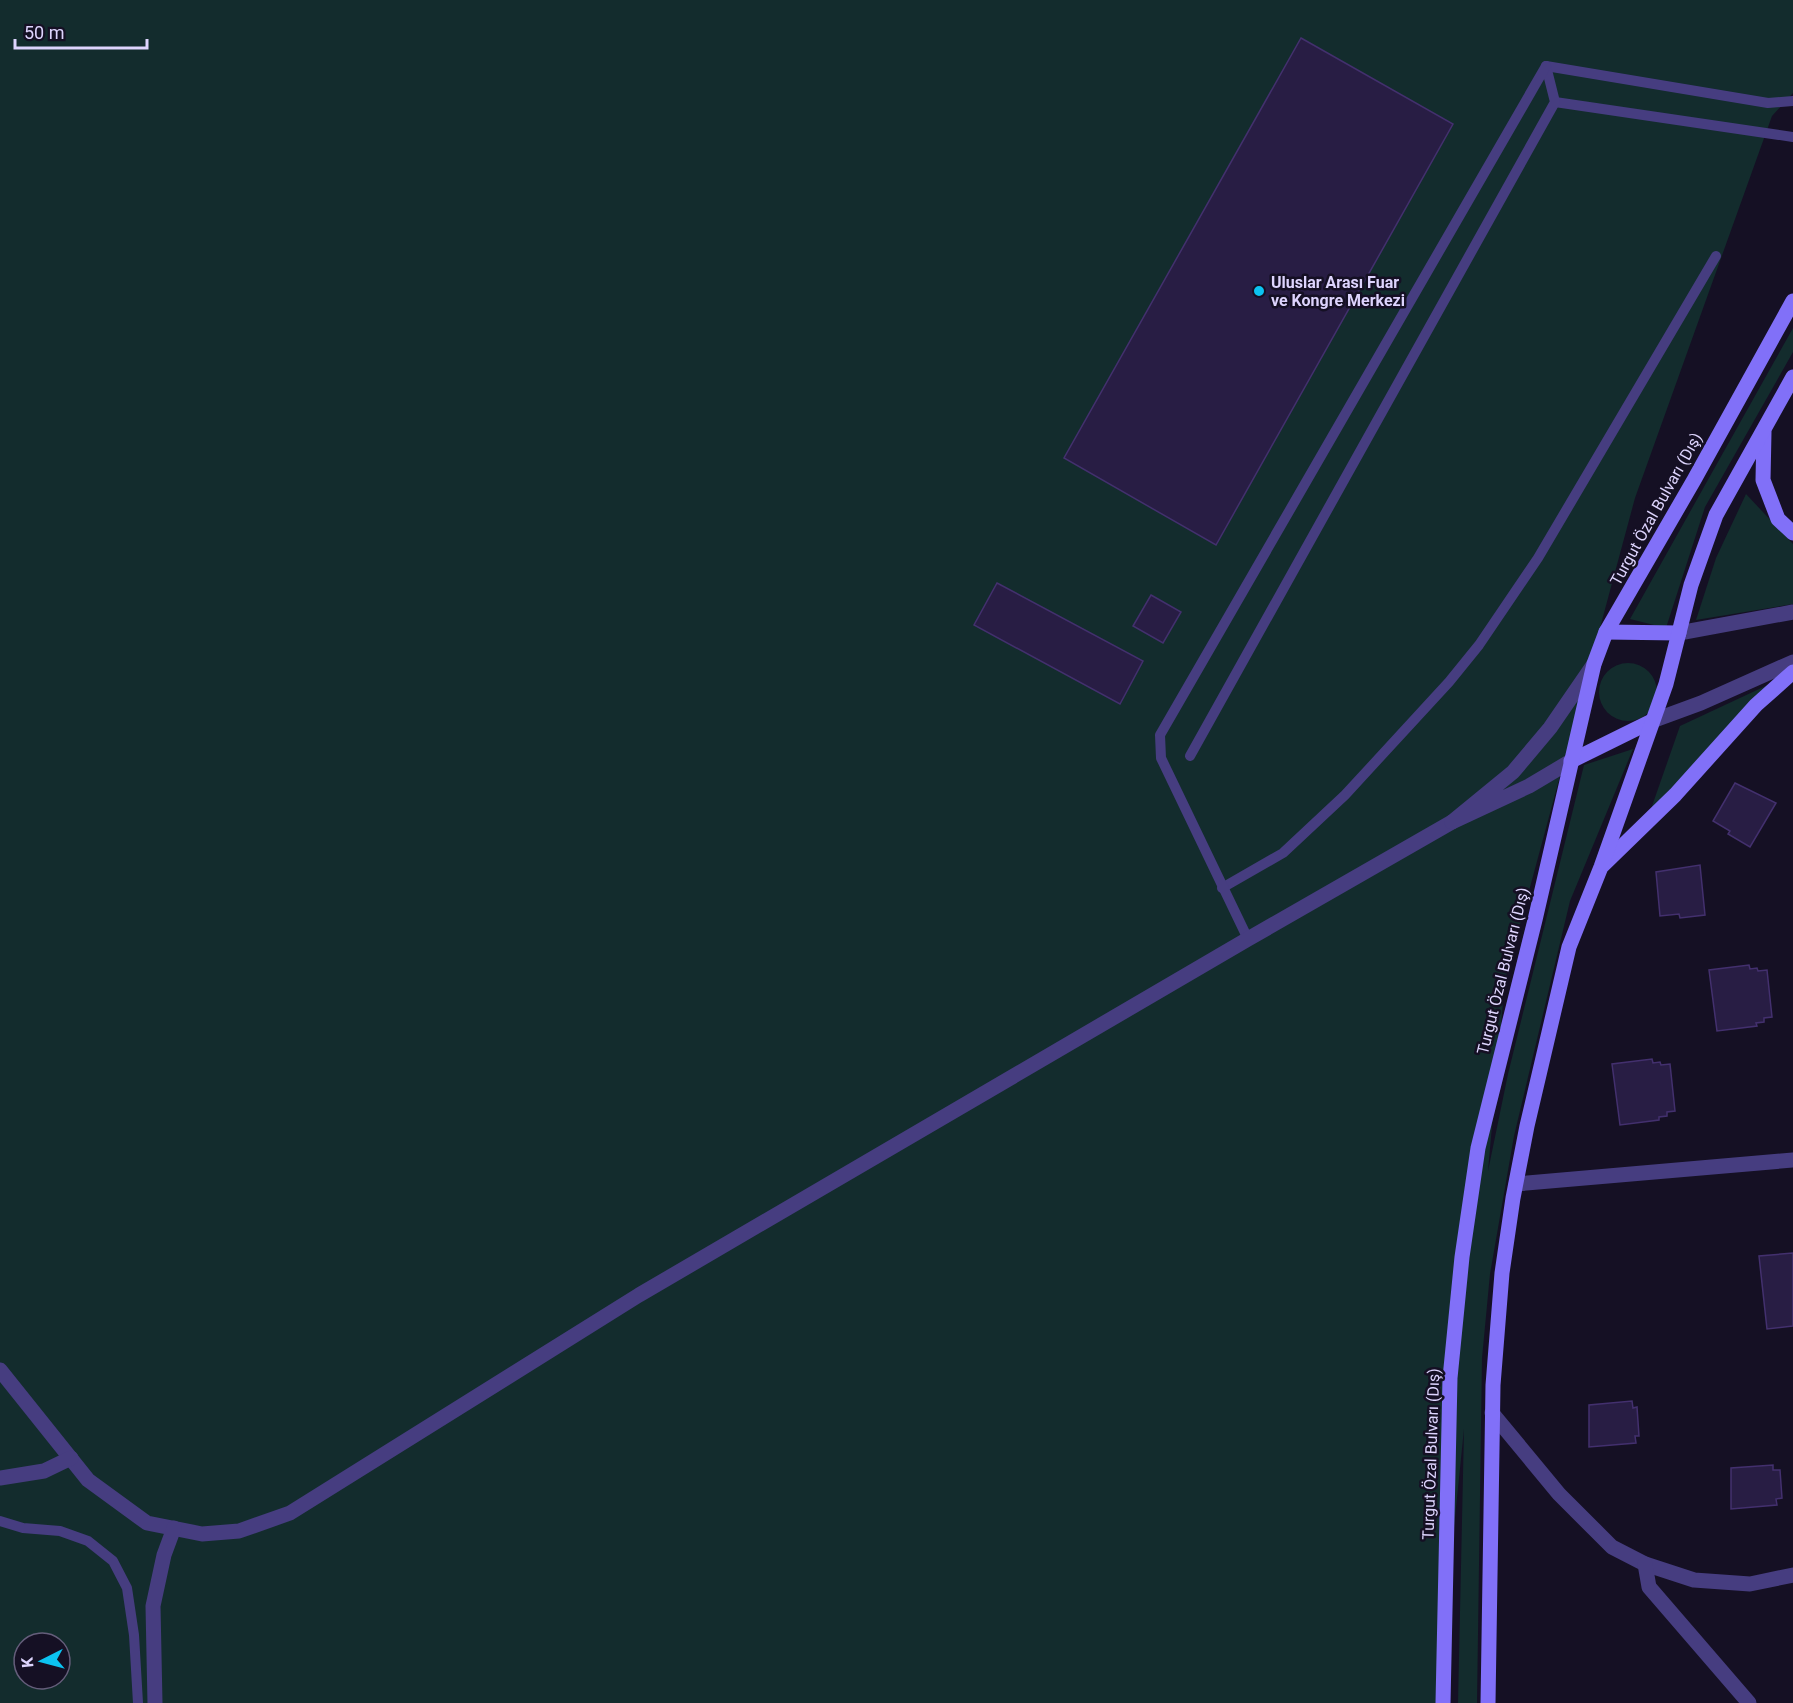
<svg xmlns="http://www.w3.org/2000/svg" width="1793" height="1703" viewBox="0 0 1793 1703" font-family="Roboto,sans-serif">
<style>
.green{fill:#132c2d;fill-rule:evenodd}
.building{fill:#281d44;stroke:#43306e;stroke-width:1.5}
.lines{fill:none;stroke-linecap:round;stroke-linejoin:round}
.service{stroke:#463d80;stroke-width:10}
.minor{stroke:#463d80;stroke-width:15}
.tertiary{stroke:#463d80;stroke-width:15}
.secondary{stroke:#8170f8;stroke-width:15}
.poi-dot{fill:#0cc3f1;stroke:#151024;stroke-width:2}
.labels{text-anchor:middle;dominant-baseline:central;stroke-width:5;stroke-linejoin:round;paint-order:stroke}
.poi-label{font-size:16px;font-weight:bold;fill:#ddd4fd;stroke:#151024;text-anchor:start}
.street-label{font-size:16px;fill:#ddd4fd;stroke:#151024}
</style>
<rect width="100%" height="100%" fill="#151024"/>
<g class="green">
<path d="M0 0H1793V93L1772 116 1635 498 1505 980 1488 1171 1508 1074 1584 765 1633 749 1570 901 1514 1136 1490 1274 1482 1358 1477 1703H1458L1464 1429 1451 1557 1447 1703H0ZM24 1643H60V1679H24Z"/>
<polygon points="1793,328 1793,352 1705,507 1666,628 1630,619"/>
<polygon points="1746,494 1793,544 1793,604 1696,620 1716,558"/>
<circle cx="1628" cy="692" r="29"/>
<polygon points="1772,683 1651,809 1680,726"/>
</g>
<g class="building">
<polygon points="1301,38 1453,124 1216,545 1064,458"/>
<polygon points="997,583 1143,661 1120,704 974,625"/>
<polygon points="1151,595 1181,612 1163,643 1133,626"/>
<polygon points="1735,783 1776,803 1750,847 1728,834 1730,831 1713,821"/>
<polygon points="1700,865 1705,915 1680,918 1679,914 1660,916 1656,872"/>
<polygon points="1749,965 1750,969 1757,968 1758,971 1767,970 1772,1017 1764,1018 1764,1022 1756,1023 1757,1026 1717,1031 1709,970"/>
<polygon points="1652,1059 1653,1063 1660,1062 1661,1065 1670,1064 1675,1111 1667,1112 1667,1116 1659,1117 1659,1120 1620,1125 1612,1064"/>
<polygon points="1793,1253 1793,1326 1767,1329 1759,1256"/>
<polygon points="1632,1401 1633,1408 1637,1407 1639,1436 1635,1436 1636,1443 1589,1447 1589,1405"/>
<polygon points="1773,1465 1773,1470 1780,1470 1782,1498 1776,1499 1777,1505 1731,1509 1731,1468"/>
</g>
<g class="lines">
<g class="service">
<polyline points="1546,66 1768,103 1793,101"/>
<polyline points="1555,102 1793,137"/>
<polyline points="1190,756 1555,102 1546,66"/>
<polyline points="1222,888 1283,853 1345,795 1449,682 1479,645 1538,558 1716,256"/>
<polyline points="1248,939 1161,758 1160,735 1546,66"/>
<polyline points="0,1521 23,1528 60,1531 88,1541 113,1561 127,1588 134,1635 138,1703"/>
</g>
<g class="minor">
<polyline points="1516,1184 1793,1160"/>
<polyline points="0,1370 88,1480 147,1523 202,1534 239,1531 290,1513 639,1295 1248,939 1452,822"/>
<polyline points="1492,1413 1559,1494 1612,1547 1645,1564 1694,1580 1750,1584 1793,1575"/>
<polyline points="0,1478 44,1471 71,1458"/>
<polyline points="1645,1564 1649,1587 1749,1703"/>
<polyline points="155,1703 153,1606 164,1555 174,1528"/>
</g>
<g class="tertiary">
<polyline points="1679,633 1793,612"/>
<polyline points="1652,721 1701,703 1793,662"/>
<polyline points="1571,761 1529,786 1452,822 1513,772 1550,728 1594,664"/>
</g>
<g class="secondary">
<polyline points="1764,432 1763,480 1778,519 1793,533"/>
<polyline points="1606,632 1679,633"/>
<polyline points="1571,761 1652,721"/>
<polyline points="1603,865 1675,795 1756,705 1793,672"/>
<polyline points="1443,1703 1450,1378 1462,1257 1478,1148 1535,920 1594,664 1606,632 1694,480 1793,301"/>
<polyline points="1488,1703 1493,1385 1502,1273 1513,1198 1527,1126 1569,947 1601,867 1666,684 1691,585 1716,515 1793,377"/>
</g>
</g>
<circle class="poi-dot" cx="1259" cy="291" r="6"/>
<g class="labels">
<g class="poi-label">
<text x="1271" y="282">Uluslar Arası Fuar<tspan x="1271" dy="18">ve Kongre Merkezi</tspan></text>
</g>
<g class="street-label">
<text transform="translate(1656 509) rotate(-61)">Turgut Özal Bulvarı (Dış)</text>
<text transform="translate(1503 971) rotate(-76)">Turgut Özal Bulvarı (Dış)</text>
<text transform="translate(1431 1454) rotate(-88)">Turgut Özal Bulvarı (Dış)</text>
</g>
</g>
<g transform="translate(42 1661) rotate(264)"><circle r="28" fill="#151024" stroke="#655e7b" stroke-width="1.5"/>
<path d="M0-4.5L10 22L0 15L-10 22Z" fill="#0cc3f1"/>
<text y="-9" font-size="16" font-weight="bold" text-anchor="middle" fill="#ddd4fd">K</text>
</g>
<path d="M15 39v9h132v-9" fill="none" stroke="#ddd4fd" stroke-width="3"/>
<text x="24" y="39" font-size="18" fill="#ddd4fd" stroke="#151024" stroke-width="4.5" paint-order="stroke">50 m</text>
</svg>
